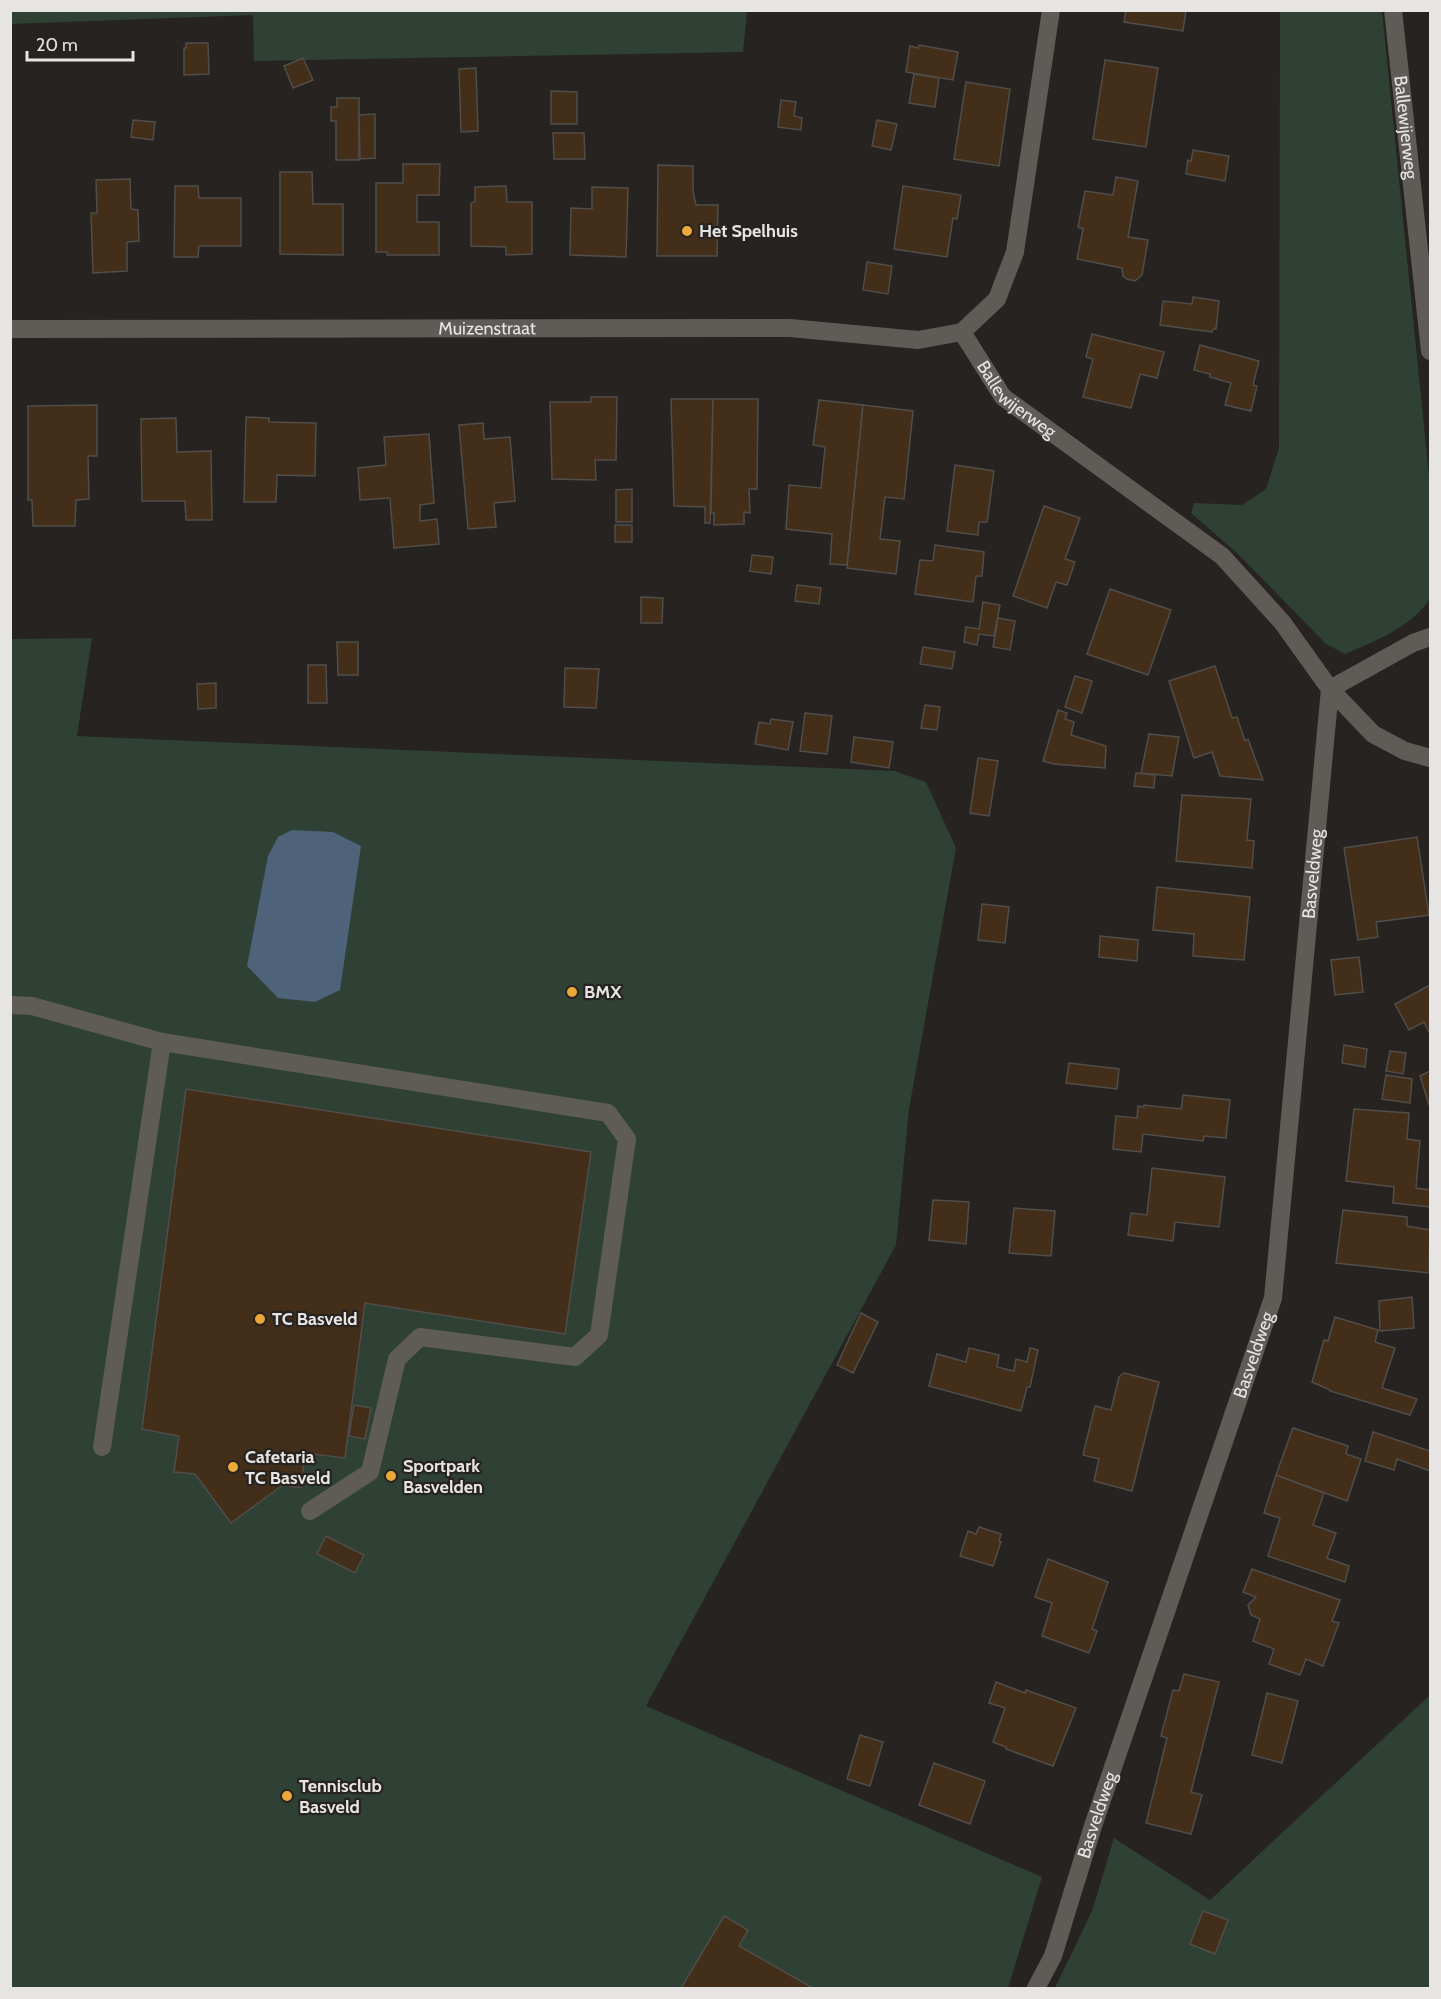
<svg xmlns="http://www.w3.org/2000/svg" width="1441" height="1999" viewBox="0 0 1441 1999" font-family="Cabin,sans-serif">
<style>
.green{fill:#2f4035}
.water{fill:#4e637a}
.building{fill:#432e19;stroke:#504d4a;stroke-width:1.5}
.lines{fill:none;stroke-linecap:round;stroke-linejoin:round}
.minor{stroke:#5f5c58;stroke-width:18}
.poi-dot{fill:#eda83b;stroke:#262320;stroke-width:2}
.labels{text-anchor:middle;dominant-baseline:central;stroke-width:4.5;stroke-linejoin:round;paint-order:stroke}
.street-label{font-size:18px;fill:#e7e5e3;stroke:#262320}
.poi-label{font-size:18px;font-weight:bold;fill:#e7e5e3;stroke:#262320;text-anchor:start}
</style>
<rect width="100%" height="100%" fill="#262320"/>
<g class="green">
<polygon points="10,11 747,11 743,52 254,61 253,15 11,24"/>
<path d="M1280 11H1382L1430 486V599C1411 627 1376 641 1345 654L1326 644 1238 554 1191 513 1194 503 1242 505 1266 489 1279 448Z"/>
<polygon points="92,638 77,736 895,771 926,782 956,848 909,1109 896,1245 646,1706 1042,1877 1008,1988 11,1988 10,639"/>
<polygon points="1430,1695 1430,1988 1055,1988 1092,1911 1114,1838 1210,1900"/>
</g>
<polygon class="water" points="292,830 333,832 361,846 340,990 315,1002 278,998 247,966 268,856 278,837"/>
<g class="building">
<polygon points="1126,10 1186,10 1183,31 1124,22"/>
<polygon points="186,43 208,43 209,74 184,75 184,48 186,48"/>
<polygon points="919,45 958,52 953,80 906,72 910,46 918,48"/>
<polygon points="303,58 313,80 293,88 284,66"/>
<polygon points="1105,60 1158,68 1146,147 1093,139"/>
<polygon points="476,68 478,131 461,132 459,69"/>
<polygon points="914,74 939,78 935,107 909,103"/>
<polygon points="966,82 1010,89 999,166 954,159"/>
<polygon points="551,91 577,92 577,124 551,124"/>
<polygon points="337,98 359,98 359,160 336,160 336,121 331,121 331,107 337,107"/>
<polygon points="781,100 796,102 794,116 802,118 801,130 778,127"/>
<polygon points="375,114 375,158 360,159 359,115"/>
<polygon points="133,120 155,122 153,140 131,137"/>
<polygon points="877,120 897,124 891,150 872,146"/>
<polygon points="553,133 584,133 585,159 554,159"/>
<polygon points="1193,150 1229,156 1225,181 1186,174 1188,160 1191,161"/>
<polygon points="403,164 440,164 439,195 417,195 417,222 439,222 439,255 387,255 387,252 376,252 376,183 403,183"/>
<polygon points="658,165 693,166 693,191 696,205 718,205 717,256 657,256"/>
<polygon points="280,172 312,172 313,204 343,204 343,255 280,254"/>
<polygon points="1116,177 1138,181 1128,237 1148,240 1142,275 1135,281 1127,279 1123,276 1122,268 1077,259 1083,229 1078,227 1085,191 1113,195"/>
<polygon points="130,179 131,209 138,210 139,241 127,242 127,271 93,273 91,213 97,213 96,180"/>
<polygon points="175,186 198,186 199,198 241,198 241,246 199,246 198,257 174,257"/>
<polygon points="506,186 507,202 532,202 532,254 506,255 506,247 471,246 471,203 475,202 475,187"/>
<polygon points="903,186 961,195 957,219 953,218 947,257 894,249"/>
<polygon points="592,187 628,188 626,257 570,255 571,208 592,209"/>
<polygon points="867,262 892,266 888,294 863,290"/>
<polygon points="1193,297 1219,301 1216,329 1213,329 1212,332 1160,325 1163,301 1192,304"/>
<polygon points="1092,334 1164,352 1157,378 1140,374 1131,408 1083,397 1093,359 1086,357"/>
<polygon points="1200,345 1259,361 1253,385 1257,386 1251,411 1225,405 1231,383 1210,377 1210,374 1194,370"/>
<polygon points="591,397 617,397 616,460 595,460 596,480 552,479 550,402 591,402"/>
<polygon points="671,399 713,399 710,523 705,523 705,507 674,506"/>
<polygon points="713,399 758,399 757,489 749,489 750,513 744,512 744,524 714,525 714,513 711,513"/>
<polygon points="819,400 863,405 847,565 830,564 832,534 786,529 789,485 821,488 825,447 813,445"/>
<polygon points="97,405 97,456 88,456 89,499 76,500 75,526 33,526 32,500 28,500 28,406"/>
<polygon points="863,405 913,411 904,499 885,497 880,539 900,541 896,574 847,568"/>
<polygon points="246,417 269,418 269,422 316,423 315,476 277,475 276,502 244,502"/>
<polygon points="176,418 177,452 211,451 212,520 186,520 185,501 142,501 141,419"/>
<polygon points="483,423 484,439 510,437 515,501 494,503 496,527 468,529 459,425"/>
<polygon points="429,434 434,503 420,505 420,521 437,519 439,544 394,548 390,498 360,500 358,468 386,465 384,437"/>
<polygon points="955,465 994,471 987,522 979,522 978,535 947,531"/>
<polygon points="632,489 632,522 616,522 616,490"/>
<polygon points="1044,506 1080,518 1065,559 1075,562 1067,585 1056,582 1047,608 1013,596"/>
<rect x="615" y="525" width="17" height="17"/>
<polygon points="935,545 984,552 982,576 976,576 973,602 915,594 920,560 933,561"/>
<polygon points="752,555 773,557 771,574 750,571"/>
<polygon points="797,585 821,588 819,604 795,601"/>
<polygon points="1110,589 1171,610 1148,675 1087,654"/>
<polygon points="641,597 663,598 662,623 641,623"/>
<polygon points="983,602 1000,605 994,636 979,634 977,645 964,642 966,627 979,629"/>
<polygon points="998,618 1015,621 1010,650 993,647"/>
<polygon points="337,642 358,642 358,675 338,675"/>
<polygon points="923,647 955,652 952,669 920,664"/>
<polygon points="308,665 326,665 327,703 308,703"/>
<polygon points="1215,666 1232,718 1237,717 1245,741 1248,739 1263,780 1220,776 1212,752 1194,758 1169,681"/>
<polygon points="565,668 599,669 596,708 564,707"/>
<polygon points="1075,676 1092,681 1082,713 1065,707"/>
<polygon points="216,683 216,708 198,709 197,684"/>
<polygon points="925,705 940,707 937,730 921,728"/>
<polygon points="1058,710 1067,713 1065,719 1074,722 1071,735 1106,746 1105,768 1054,764 1043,761"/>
<polygon points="805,713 832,716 827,754 800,751"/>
<polygon points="771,719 793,722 788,750 755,744 759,722 770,724"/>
<polygon points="1149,734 1179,737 1172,776 1141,773"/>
<polygon points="854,737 893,742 889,768 851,762"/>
<polygon points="978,758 998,761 989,816 970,813"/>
<polygon points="1136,773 1155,775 1154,788 1134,786"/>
<polygon points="1182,795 1251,799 1247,840 1254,841 1252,868 1176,861"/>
<polygon points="1417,837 1429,915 1376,922 1378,937 1358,940 1344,848"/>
<polygon points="1157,887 1250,897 1244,960 1193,956 1194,934 1153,930"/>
<polygon points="982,904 1009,907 1005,943 978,940"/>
<polygon points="1100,936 1138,940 1137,961 1099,957"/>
<polygon points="1359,957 1363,992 1335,995 1331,960"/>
<polygon points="1430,985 1430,1034 1424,1022 1409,1030 1395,1004"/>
<polygon points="1344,1045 1367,1049 1365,1067 1342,1063"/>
<polygon points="1390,1051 1406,1053 1403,1074 1386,1071"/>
<polygon points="1069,1063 1119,1069 1117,1089 1066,1083"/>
<polygon points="1430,1071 1430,1108 1420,1076"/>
<polygon points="1386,1075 1412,1079 1410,1103 1382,1099"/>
<polygon points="186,1089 591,1152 565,1334 365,1303 345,1458 305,1453 301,1488 283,1485 231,1523 195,1474 174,1472 179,1436 142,1429"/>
<polygon points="1183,1095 1230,1100 1226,1138 1204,1136 1203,1141 1143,1134 1141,1152 1113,1149 1116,1116 1137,1118 1138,1106 1144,1107 1144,1105 1181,1109"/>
<polygon points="1354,1109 1409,1113 1407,1139 1420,1141 1416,1188 1430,1190 1430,1207 1393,1203 1394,1187 1346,1181"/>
<polygon points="1152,1168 1225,1177 1219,1227 1175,1222 1173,1241 1128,1235 1131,1213 1147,1215"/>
<polygon points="933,1200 969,1202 966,1244 929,1240"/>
<polygon points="1014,1208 1055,1211 1051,1256 1009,1253"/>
<polygon points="1343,1210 1407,1217 1407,1226 1430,1230 1429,1273 1336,1263"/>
<polygon points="1412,1297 1414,1328 1380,1331 1379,1301"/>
<polygon points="861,1313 878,1322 853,1373 837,1365"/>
<polygon points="1335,1317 1378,1330 1375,1342 1395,1348 1382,1388 1417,1399 1410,1415 1330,1391 1330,1390 1312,1382 1324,1340 1328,1341"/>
<polygon points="969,1348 999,1355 997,1367 1014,1371 1016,1359 1027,1362 1030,1348 1038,1350 1030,1387 1027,1387 1021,1411 929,1386 937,1354 966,1362"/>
<polygon points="1124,1373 1159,1382 1132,1491 1094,1481 1099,1459 1083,1455 1095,1406 1111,1410 1119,1377"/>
<polygon points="354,1405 371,1408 365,1439 349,1436"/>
<polygon points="1293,1428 1348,1446 1346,1454 1361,1459 1347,1501 1276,1475"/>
<polygon points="1373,1432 1430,1451 1430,1471 1397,1459 1394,1470 1365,1461"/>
<polygon points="1276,1475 1324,1493 1313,1525 1336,1533 1327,1558 1349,1566 1345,1582 1268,1556 1280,1518 1264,1513"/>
<polygon points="979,1527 1001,1534 999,1541 1001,1542 993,1566 960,1556 968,1531 976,1534"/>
<polygon points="326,1536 364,1555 355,1573 317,1554"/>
<polygon points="1048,1559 1108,1582 1092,1629 1097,1631 1089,1653 1042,1636 1052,1603 1035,1597"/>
<polygon points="1252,1569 1340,1600 1332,1621 1339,1623 1323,1666 1306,1659 1300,1675 1269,1664 1274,1649 1253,1641 1260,1619 1251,1615 1248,1605 1256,1597 1243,1592"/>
<polygon points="1184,1674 1219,1682 1191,1792 1202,1795 1191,1834 1146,1823 1167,1738 1161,1736 1173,1690 1179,1691"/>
<polygon points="996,1682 1025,1693 1026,1690 1076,1708 1053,1766 1006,1749 1006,1747 993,1742 1005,1708 989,1703"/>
<polygon points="1267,1693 1298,1701 1282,1763 1252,1755"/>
<polygon points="860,1735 883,1742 870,1786 847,1779"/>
<polygon points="934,1763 985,1781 970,1824 919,1805"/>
<polygon points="1203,1911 1228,1920 1215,1954 1190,1944"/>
<polygon points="724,1916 748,1930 739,1946 813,1988 681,1988"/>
</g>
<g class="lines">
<g class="minor">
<path id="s1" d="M1393 10 1430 351"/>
<path id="s2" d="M10 329 790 328 918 340 962 332"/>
<path id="s3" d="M962 332 1003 397 1222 556 1282 622 1330 689 1373 734 1405 751 1430 758"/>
<polyline points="962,332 997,299 1015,252 1051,10"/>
<polyline points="1330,689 1413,643 1430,637"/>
<polyline points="10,1005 32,1006 162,1042 608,1113 627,1139 599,1335 575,1357 420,1337 397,1359 370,1472 310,1511"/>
<polyline points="102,1447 162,1042"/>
<path id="s4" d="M1036 1988 1053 1956 1093 1826 1273 1298 1330 689"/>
</g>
</g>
<g class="poi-dot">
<circle cx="687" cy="231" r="6"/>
<circle cx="572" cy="992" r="6"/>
<circle cx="260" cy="1319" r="6"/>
<circle cx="233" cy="1467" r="6"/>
<circle cx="391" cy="1476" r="6"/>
<circle cx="287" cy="1796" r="6"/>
</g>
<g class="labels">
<g class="street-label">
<text stroke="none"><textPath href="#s1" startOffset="118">Ballewijerweg</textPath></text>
<text stroke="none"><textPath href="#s2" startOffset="477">Muizenstraat</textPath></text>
<text stroke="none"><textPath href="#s3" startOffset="88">Ballewijerweg</textPath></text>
<text stroke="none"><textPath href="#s4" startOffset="1156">Basveldweg</textPath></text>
<text stroke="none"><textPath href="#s4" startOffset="670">Basveldweg</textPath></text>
<text stroke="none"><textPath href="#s4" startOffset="184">Basveldweg</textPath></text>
</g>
<g class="poi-label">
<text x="699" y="231">Het Spelhuis</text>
<text x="584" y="992">BMX</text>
<text x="272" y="1319">TC Basveld</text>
<text x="245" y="1457">Cafetaria<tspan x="245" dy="21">TC Basveld</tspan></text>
<text x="403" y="1466">Sportpark<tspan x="403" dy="21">Basvelden</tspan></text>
<text x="299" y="1786">Tennisclub<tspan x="299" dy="21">Basveld</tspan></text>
</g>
</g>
<rect width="1441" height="1999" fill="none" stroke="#e7e5e3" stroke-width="24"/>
<path d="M27 51v9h106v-9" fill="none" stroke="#e7e5e3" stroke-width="3"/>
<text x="36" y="51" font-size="18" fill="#e7e5e3" stroke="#262320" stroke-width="4.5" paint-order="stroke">20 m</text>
</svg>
